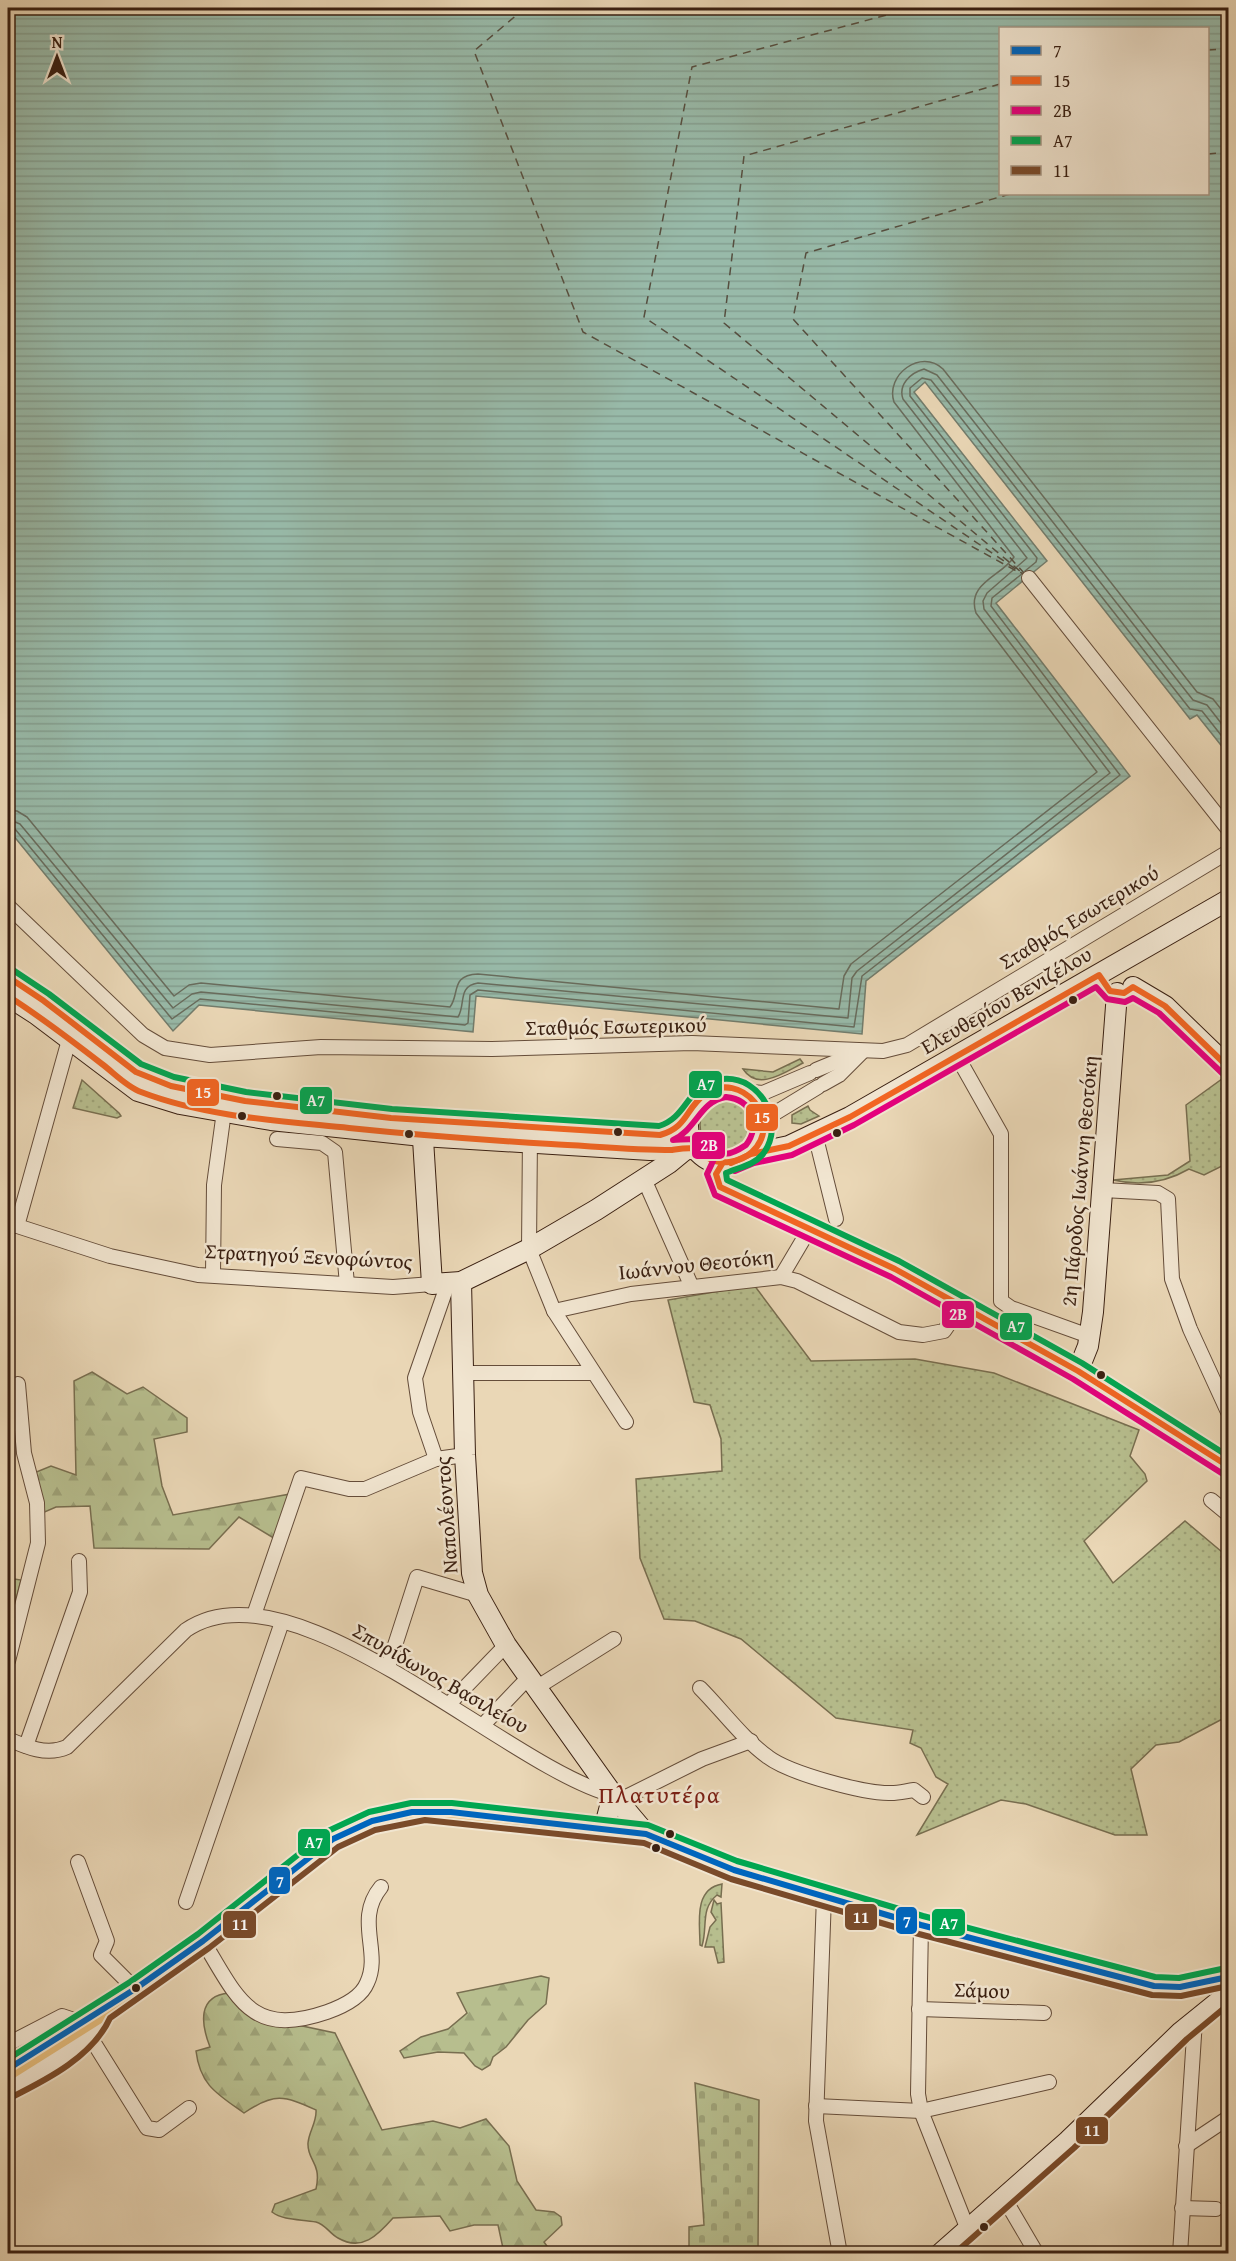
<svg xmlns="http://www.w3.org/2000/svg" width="1236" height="2261" viewBox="0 0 1236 2261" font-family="'Gentium Book Plus',serif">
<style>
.grass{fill:url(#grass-dots);stroke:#786e50;stroke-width:1.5}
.forest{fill:url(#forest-firs);stroke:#786e50;stroke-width:1.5}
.cemetery{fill:url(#cemetery-stones);stroke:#786e50;stroke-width:1.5}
.water{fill:url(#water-rules);stroke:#727c6c;stroke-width:1.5;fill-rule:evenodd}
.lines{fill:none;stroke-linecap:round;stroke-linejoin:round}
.shore{stroke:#686c5d;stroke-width:1.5}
.ferry{stroke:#564e3f;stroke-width:1.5;stroke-dasharray:8 6;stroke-linecap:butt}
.street-casing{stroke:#654d3a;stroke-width:16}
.secondary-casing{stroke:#391f11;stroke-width:22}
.primary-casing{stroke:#391f11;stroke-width:25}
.street{stroke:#f1e5d0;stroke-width:14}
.secondary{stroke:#f1e5d0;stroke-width:20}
.primary{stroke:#e5bc7b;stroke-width:22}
.bus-1-casing{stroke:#f1e5d0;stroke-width:10}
.bus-2-casing{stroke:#f1e5d0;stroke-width:10}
.bus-3-casing{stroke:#f1e5d0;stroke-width:10}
.bus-4-casing{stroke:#f1e5d0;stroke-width:10}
.bus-5-casing{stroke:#f1e5d0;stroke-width:10}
.bus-1{stroke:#0065bd;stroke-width:6}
.bus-2{stroke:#f26522;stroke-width:6}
.bus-3{stroke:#e5007d;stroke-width:6}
.bus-4{stroke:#00a651;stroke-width:6}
.bus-5{stroke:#7a4b2a;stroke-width:6}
.bus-dot{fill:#391f11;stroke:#f1e5d0;stroke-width:2}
.labels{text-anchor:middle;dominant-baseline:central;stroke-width:5;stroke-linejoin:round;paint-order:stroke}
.street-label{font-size:21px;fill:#391f11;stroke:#f1e5d0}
.quarter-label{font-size:24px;letter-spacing:1.5px;fill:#7a1f14;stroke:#f1e5d0}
.line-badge{stroke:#f1e5d0;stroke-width:2}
.badge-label{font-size:16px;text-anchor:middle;font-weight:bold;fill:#fff}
</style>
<defs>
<pattern id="grass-dots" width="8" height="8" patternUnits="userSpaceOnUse" patternTransform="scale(1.5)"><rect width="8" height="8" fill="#b7be8e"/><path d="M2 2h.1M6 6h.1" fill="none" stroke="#9ea379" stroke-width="1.8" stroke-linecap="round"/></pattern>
<pattern id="forest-firs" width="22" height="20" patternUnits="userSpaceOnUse" patternTransform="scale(1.5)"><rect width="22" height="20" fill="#b7be8e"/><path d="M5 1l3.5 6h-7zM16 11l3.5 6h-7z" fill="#9ea379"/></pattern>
<pattern id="cemetery-stones" width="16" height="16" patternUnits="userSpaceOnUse" patternTransform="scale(1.5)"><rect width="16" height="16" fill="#b7be8e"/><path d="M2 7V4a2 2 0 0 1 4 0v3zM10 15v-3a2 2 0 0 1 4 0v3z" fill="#9ea379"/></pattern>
<pattern id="water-rules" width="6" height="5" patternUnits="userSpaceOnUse" patternTransform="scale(1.5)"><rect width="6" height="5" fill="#98baa9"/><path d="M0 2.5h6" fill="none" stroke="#849f90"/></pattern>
</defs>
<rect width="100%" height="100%" fill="#ead7b6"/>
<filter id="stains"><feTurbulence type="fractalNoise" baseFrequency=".00333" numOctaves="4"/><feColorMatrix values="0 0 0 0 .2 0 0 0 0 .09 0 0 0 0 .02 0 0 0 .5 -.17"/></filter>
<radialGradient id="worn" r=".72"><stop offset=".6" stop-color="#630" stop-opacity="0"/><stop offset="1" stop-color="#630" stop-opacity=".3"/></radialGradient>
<g class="grass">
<path d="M800 1059 803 1063C785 1072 758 1092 743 1069L773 1072Z"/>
<path d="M1222 1079 1228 1085V1163L1204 1175 1189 1169C1165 1183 1139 1186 1113 1180L1168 1175 1190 1161 1186 1105Z"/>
<polygon points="82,1080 119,1113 121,1116 117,1118 73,1108"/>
<circle cx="726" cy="1125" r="26"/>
<polygon points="808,1106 810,1110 819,1116 801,1124 792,1123 792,1115"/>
<path d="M754 1285 811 1361 915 1359 994 1373 1139 1430 1130 1456 1145 1474 1147 1481 1084 1541 1113 1583 1185 1521 1228 1557C1228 1580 1214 1628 1228 1646V1716L1179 1742 1156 1745 1131 1769 1147 1835H1115L1026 1804 1001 1800 917 1835 948 1784 936 1777 921 1748 910 1743 913 1730 836 1718 741 1639 695 1621 664 1619 640 1558 636 1479 722 1471 721 1439 710 1405 694 1402 668 1300Z"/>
<path d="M722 1884 721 1897 717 1895C700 1909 708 1926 702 1946L700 1945C700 1924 693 1889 722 1884Z"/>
<polygon points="714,1900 717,1904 721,1903 724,1962 718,1963 714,1947 705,1947 710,1927 716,1920 711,1912"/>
</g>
<g class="forest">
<polygon points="92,1372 127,1394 143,1387 187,1418 187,1432 154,1439 162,1486 173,1515 290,1494 277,1540 239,1517 209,1549 94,1548 90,1506 56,1507 40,1514 34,1473 51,1466 76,1475 74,1381"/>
<polygon points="8,1578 21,1580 13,1611 8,1610"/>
<polygon points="541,1976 549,1978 546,2004 528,2020 506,2047 493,2057 490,2065 482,2070 475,2066 464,2053 438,2052 404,2058 400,2051 421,2037 448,2029 467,2013 457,1993"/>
<path d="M229 1993 242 2010 261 2022 279 2021 335 2033 382 2130 433 2121 460 2128 486 2119 509 2146 517 2181 536 2210 554 2212 561 2217 562 2225 544 2242 552 2253H504L498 2225H474L450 2231 440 2216 393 2218C378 2235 362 2252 338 2238 330 2234 325 2224 316 2222 301 2219 284 2221 272 2212L275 2204 316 2189C322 2162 307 2161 308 2143 309 2131 317 2122 316 2110 284 2096 275 2092 244 2113 217 2094 200 2085 196 2051L210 2047C201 2024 197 1996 229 1993Z"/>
</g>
<polygon class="cemetery" points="695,2083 759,2100 758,2253 689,2253 689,2227 704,2225"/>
<path class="water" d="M8 8H1228V754L1197 715 1190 719 925 382 914 392 1047 561 996 603 1130 776 866 981 862 1034 476 996 473 1032 199 1005 173 1031 8 829ZM1000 28H1208V194H1000Z"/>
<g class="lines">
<g class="shore">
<polyline points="1025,571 1036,562 1037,558 910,396 910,388 922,378 931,380 1190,709 1202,711 1228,744"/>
<path d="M8 810 17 811 27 817 174 996 189 985 201 983 450 1007C460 994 450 975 478 974L839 1009 844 976 851 964 1097 772 976 613C966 583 1002 576 1014 557L894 402C885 375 921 348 943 369L1197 692 1213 699 1228 718"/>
<path d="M8 819 20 824 173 1008 192 994 201 992 458 1017C466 1005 457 986 478 983L848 1018 852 978 857 971 1110 773 984 609 983 601 987 593 1027 558 903 399C898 385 910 373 924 369L937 375 1193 700 1207 705 1228 732"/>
<polyline points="8,826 15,829 172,1019 200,999 465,1025 468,1023 470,995 478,990 854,1027 862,976 1120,775 991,606 992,598 1023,573"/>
</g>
<g class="ferry">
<polyline points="525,8 474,51 583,332 1020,573"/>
<polyline points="913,8 692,67 644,317 1023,574"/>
<polyline points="1208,50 1228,49"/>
<polyline points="1000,84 744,156 724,323 1021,572"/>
<polyline points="1208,154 1228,152"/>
<polyline points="1010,194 806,253 793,319 1024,573"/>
</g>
<g class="street-casing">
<g id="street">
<polyline points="1029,578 1228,829"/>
<polyline points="8,906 143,1035 165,1048 210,1055 321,1047 492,1049 692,1043 883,1051 907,1045 1228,852"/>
<polyline points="957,1056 1001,1134 1001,1301 1011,1308 1089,1336"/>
<polyline points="816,1070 855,1054"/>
<polyline points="823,1084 839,1075 863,1051"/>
<polyline points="740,1091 763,1093 810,1073"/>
<polyline points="767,1118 818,1087"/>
<polyline points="815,1134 836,1219"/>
<polyline points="530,1135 529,1249 554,1311 626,1422"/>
<polyline points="277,1139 322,1143 335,1152 347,1284"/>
<polyline points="644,1179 691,1285"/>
<polyline points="1103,1190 1158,1193 1168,1199 1172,1279 1190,1329 1228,1412"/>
<polyline points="8,1223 110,1256 198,1275 393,1287 432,1284"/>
<polyline points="17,1226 69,1040"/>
<polyline points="213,1275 214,1185 225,1104"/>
<polyline points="781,1277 810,1228"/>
<polyline points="448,1283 415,1378 420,1412 436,1459 465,1455"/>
<polyline points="554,1311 631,1294 781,1277 797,1281 899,1332 923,1335 944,1331 962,1305"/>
<polyline points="463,1373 593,1373"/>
<polyline points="1211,1500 1228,1514"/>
<polyline points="254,1615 301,1478 349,1489 365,1489 436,1459"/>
<polyline points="8,1661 38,1543 37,1503 24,1453 18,1384"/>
<polyline points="388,1667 417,1577 478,1595"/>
<polyline points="536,1688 614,1639"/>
<path d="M700 1688C722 1710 743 1739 768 1757 789 1773 865 1794 891 1793 899 1793 906 1791 914 1790L923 1797"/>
<polyline points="449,1704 506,1645"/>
<polyline points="483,1725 529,1677"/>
<path d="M8 1739C26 1747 47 1756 67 1747L186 1630C292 1557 507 1768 613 1795"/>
<polyline points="26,1746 80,1592 79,1561"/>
<polyline points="618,1801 702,1759 751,1741"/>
<polyline points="78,1862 107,1941 101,1955 135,1989"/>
<polyline points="824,1896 816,2121 840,2254"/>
<polyline points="186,1902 282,1622"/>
<polyline points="921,1925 918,2094 921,2111 968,2230"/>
<path d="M203 1941C238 1999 251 2038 327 2012 341 2007 361 1998 367 1983 382 1952 354 1920 381 1887"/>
<polyline points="919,2009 1044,2013"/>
<polyline points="89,2035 147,2128 159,2130 189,2108"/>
<polyline points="8,2044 62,2016 83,2023"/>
<polyline points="816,2106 921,2111 1049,2082"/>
<polyline points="1186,2146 1228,2118"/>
<polyline points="1004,2198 1037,2254"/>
<polyline points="1182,2208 1216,2209"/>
<polyline points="1180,2254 1195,2020"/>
</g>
</g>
<g class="secondary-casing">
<g id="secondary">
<polyline points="8,977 44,1001 136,1072 171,1086 245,1101 391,1118 650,1135 669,1133 688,1119"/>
<polyline points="1133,987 1165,1006 1228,1067"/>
<polyline points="8,996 36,1014 138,1091 180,1104 271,1120 422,1136 650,1150 695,1149"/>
<circle cx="726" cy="1126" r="38"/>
<polyline points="422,1123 432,1284 461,1282 529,1249 596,1210 669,1163 686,1149"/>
<polyline points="751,1154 789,1146 850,1117 1228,900"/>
<polyline points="722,1164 716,1174 720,1187 895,1269 1078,1371 1228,1466"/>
<polyline points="461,1282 465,1455 472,1573 478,1595 506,1645 613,1795 646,1834"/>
<polyline points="1078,1371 1088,1346 1093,1312 1117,993"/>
<polyline points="604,1829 613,1795"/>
<path d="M8 2089C34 2076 96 2042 103 2012"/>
<polyline points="940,2254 1068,2141 1181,2032 1228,1994"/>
</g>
</g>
<g class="primary-casing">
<polyline id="primary" points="8,2069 135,1989 203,1941 333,1839 372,1821 412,1812 451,1812 646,1834 734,1870 921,1925 1154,1986 1180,1987 1228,1977"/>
</g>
<use href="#street" class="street"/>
<use href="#secondary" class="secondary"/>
<use href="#primary" class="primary"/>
<g class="bus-1-casing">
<polyline id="bus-1" points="8,2069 135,1989 203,1941 333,1839 372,1821 412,1812 451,1812 646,1834 734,1870 921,1925 1154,1986 1180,1987 1228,1977"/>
</g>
<g class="bus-2-casing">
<g id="bus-2">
<path d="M8 977 44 1001 136 1072 171 1086 245 1101 391 1118 660 1135C688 1127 685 1109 705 1094 741 1069 785 1121 752 1152 741 1162 721 1166 708 1158 704 1155 700 1151 696 1149 689 1147 679 1149 672 1150 632 1150 591 1146 551 1144 484 1140 417 1135 349 1128 281 1121 206 1117 141 1092 127 1087 114 1073 102 1064 71 1040 41 1017 8 996"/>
<polyline points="731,1163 751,1154 789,1146 850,1117 1099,975 1110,991 1124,993 1133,987 1165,1006 1228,1067"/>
<polyline points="722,1164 716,1174 720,1187 895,1269 1078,1371 1228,1466"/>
</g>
</g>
<g class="bus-3-casing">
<g id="bus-3">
<path d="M726 1097C753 1100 761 1125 746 1145 718 1164 719 1147 697 1140 690 1138 680 1140 673 1140 696 1130 700 1101 726 1097Z"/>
<polyline points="714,1159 707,1174 715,1195 891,1277 1073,1379 1223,1474"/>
<polyline points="735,1171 754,1163 792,1155 854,1125 1096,987 1107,999 1125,1002 1133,998 1159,1013 1222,1073"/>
</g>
</g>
<g class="bus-4-casing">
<g id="bus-4">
<path d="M13 970 49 994 141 1064 174 1077 246 1092 392 1109 659 1126C689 1117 686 1083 723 1079 762 1076 786 1124 763 1154 753 1166 739 1167 726 1173L727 1180 899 1261 1082 1363 1228 1456"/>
<polyline points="8,2059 130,1982 198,1934 328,1831 369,1812 411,1803 452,1803 648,1825 737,1861 923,1916 1155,1977 1179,1978 1226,1968"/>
</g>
</g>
<g class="bus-5-casing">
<g id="bus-5">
<path d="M12 2097C48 2079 93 2056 110 2018L209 1948 338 1847 375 1830 425 1820 644 1843 731 1879 919 1934 1152 1995 1181 1996 1228 1986"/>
<polyline points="954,2254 1074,2148 1187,2039 1228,2005"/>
</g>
</g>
<use href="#bus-1" class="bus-1"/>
<use href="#bus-2" class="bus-2"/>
<use href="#bus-3" class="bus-3"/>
<use href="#bus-4" class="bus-4"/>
<use href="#bus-5" class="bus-5"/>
</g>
<g class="bus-dot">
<circle cx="1073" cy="1000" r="5"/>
<circle cx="277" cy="1096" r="5"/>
<circle cx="242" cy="1116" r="5"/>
<circle cx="618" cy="1132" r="5"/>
<circle cx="837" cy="1133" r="5"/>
<circle cx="409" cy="1134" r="5"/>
<circle cx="1101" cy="1375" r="5"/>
<circle cx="670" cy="1834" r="5"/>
<circle cx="656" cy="1848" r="5"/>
<circle cx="136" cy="1988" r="5"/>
<circle cx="984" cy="2227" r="5"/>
</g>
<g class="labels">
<g class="street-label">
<text transform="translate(1079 917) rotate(-31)">Σταθμός Εσωτερικού</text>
<text transform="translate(1006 1000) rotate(-30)">Ελευθερίου Βενιζέλου</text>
<text transform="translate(616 1026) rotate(-1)">Σταθμός Εσωτερικού</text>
<text transform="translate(1079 1181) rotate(-85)">2η Πάροδος Ιωάννη Θεοτόκη</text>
<text transform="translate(309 1256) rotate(3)">Στρατηγού Ξενοφώντος</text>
<text transform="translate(696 1264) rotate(-6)">Ιωάννου Θεοτόκη</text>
<text transform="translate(446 1515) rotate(-94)">Ναπολέοντος</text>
<text transform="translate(441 1678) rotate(30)">Σπυρίδωνος Βασιλείου</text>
<text transform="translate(982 1990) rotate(2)">Σάμου</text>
</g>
<g class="quarter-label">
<text x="660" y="1794">Πλατυτέρα</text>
</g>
</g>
<g class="line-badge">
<rect x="688" y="1070" width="35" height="29" rx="6" fill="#00a651"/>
<rect x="186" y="1078" width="34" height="29" rx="6" fill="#f26522"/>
<rect x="299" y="1086" width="34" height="29" rx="6" fill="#00a651"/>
<rect x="745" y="1103" width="34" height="29" rx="6" fill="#f26522"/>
<rect x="691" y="1131" width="35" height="29" rx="6" fill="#e5007d"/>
<rect x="941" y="1300" width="34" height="29" rx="6" fill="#e5007d"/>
<rect x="999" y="1312" width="34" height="29" rx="6" fill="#00a651"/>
<rect x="297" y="1828" width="34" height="29" rx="6" fill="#00a651"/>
<rect x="268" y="1866" width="23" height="29" rx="6" fill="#0065bd"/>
<rect x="844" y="1903" width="34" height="28" rx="6" fill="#7a4b2a"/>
<rect x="895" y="1906" width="23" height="29" rx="6" fill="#0065bd"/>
<rect x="931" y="1908" width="35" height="29" rx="6" fill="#00a651"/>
<rect x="222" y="1910" width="35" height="29" rx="6" fill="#7a4b2a"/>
<rect x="1075" y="2116" width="34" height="29" rx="6" fill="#7a4b2a"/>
</g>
<g class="badge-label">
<text x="706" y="1090">A7</text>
<text x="203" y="1098">15</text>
<text x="316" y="1106">A7</text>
<text x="762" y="1123">15</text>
<text x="709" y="1151">2B</text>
<text x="958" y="1320">2B</text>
<text x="1016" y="1332">A7</text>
<text x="314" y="1848">A7</text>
<text x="280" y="1887">7</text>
<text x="861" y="1923">11</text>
<text x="907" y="1927">7</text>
<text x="949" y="1929">A7</text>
<text x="240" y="1930">11</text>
<text x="1092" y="2136">11</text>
</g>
<rect width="1236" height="2261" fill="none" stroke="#ead7b6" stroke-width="30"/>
<rect x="9" y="9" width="1218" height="2243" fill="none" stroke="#391f11" stroke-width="3"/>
<rect x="15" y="15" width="1206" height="2231" fill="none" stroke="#391f11" stroke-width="1.5"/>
<rect x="999" y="27" width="210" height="168" fill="#f1e5d0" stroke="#a79684" stroke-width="1.5"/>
<rect x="1011" y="46" width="30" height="9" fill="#0065bd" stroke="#a79684" stroke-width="1.5"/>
<text x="1053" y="57" font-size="18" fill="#391f11">7</text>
<rect x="1011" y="76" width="30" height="9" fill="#f26522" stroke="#a79684" stroke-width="1.5"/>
<text x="1053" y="87" font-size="18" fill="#391f11">15</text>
<rect x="1011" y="106" width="30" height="9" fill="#e5007d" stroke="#a79684" stroke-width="1.5"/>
<text x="1053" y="117" font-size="18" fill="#391f11">2B</text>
<rect x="1011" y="136" width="30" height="9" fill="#00a651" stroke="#a79684" stroke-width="1.5"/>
<text x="1053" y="147" font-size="18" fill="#391f11">A7</text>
<rect x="1011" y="166" width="30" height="9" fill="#7a4b2a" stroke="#a79684" stroke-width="1.5"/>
<text x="1053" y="177" font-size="18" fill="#391f11">11</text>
<g transform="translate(57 57)" stroke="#f1e5d0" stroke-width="4.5" paint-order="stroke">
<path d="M0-4.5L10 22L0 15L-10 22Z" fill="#391f11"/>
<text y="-9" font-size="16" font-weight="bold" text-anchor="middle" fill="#391f11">N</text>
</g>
<rect width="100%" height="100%" filter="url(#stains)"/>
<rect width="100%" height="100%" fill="url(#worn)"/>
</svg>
